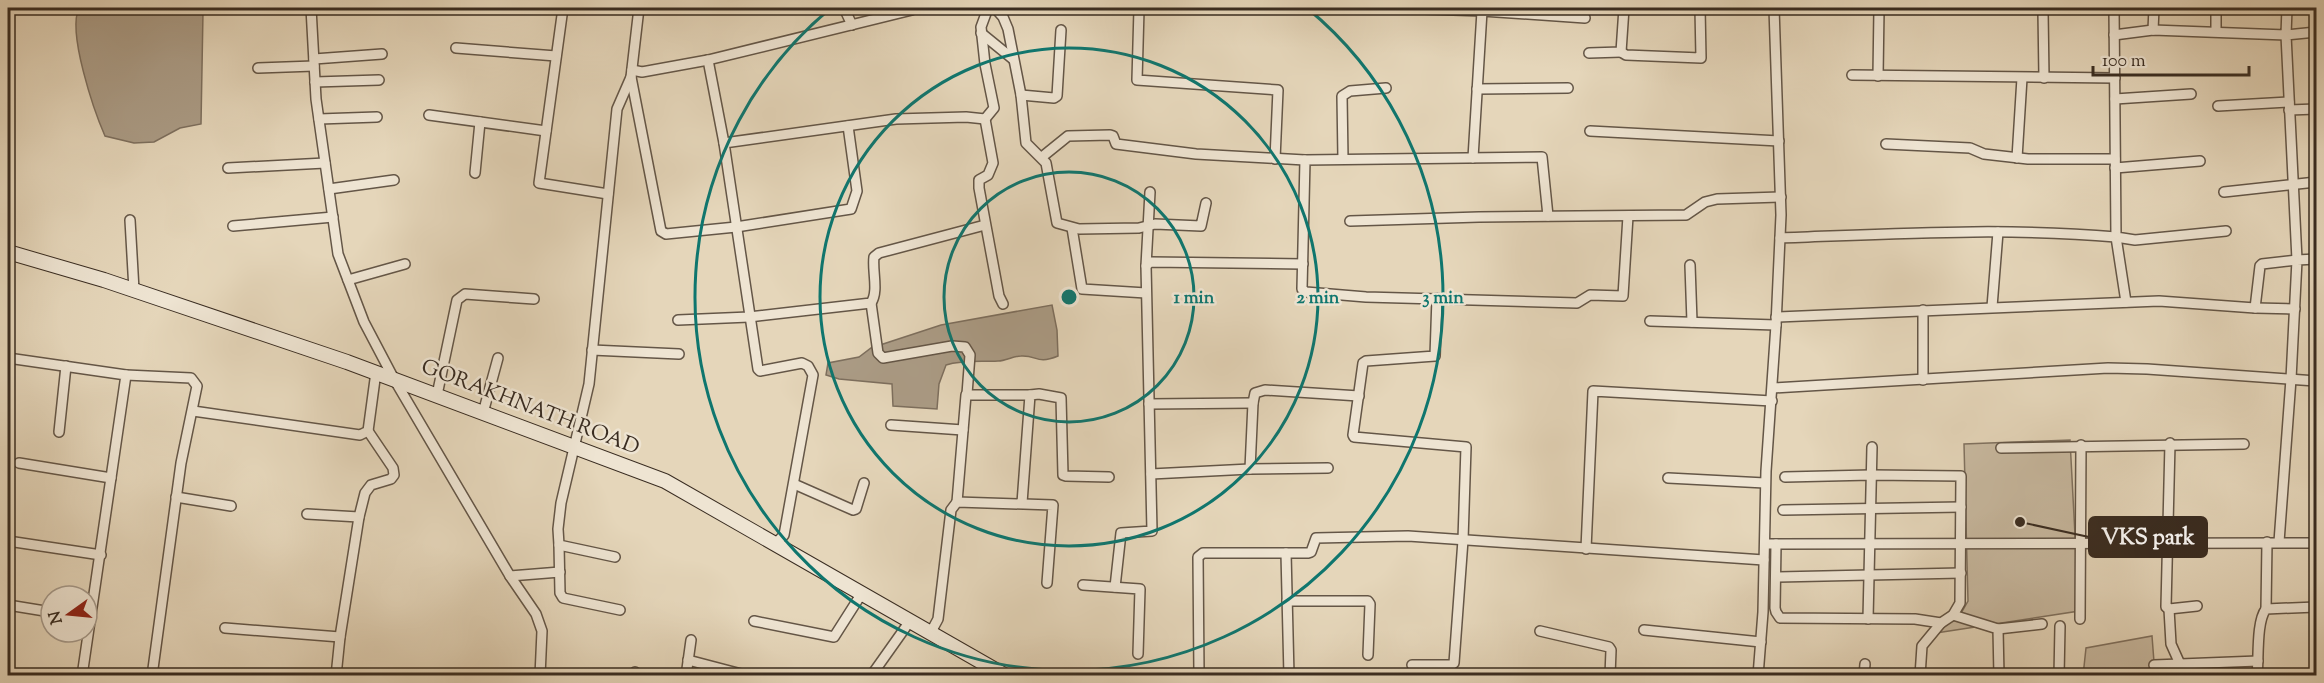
<svg xmlns="http://www.w3.org/2000/svg" width="2324" height="683" viewBox="0 0 2324 683" font-family="'Sorts Mill Goudy',serif">
<style>
.green{fill:#c8b9a0;stroke:#807260;stroke-width:1.5}
.water{fill:#ab9c86;stroke:#7d6f5e;stroke-width:1.5}
.lines{fill:none;stroke-linecap:round;stroke-linejoin:round}
.street-casing{stroke:#645647;stroke-width:12}
.secondary-casing{stroke:#392c21;stroke-width:16}
.street{stroke:#eee4d2;stroke-width:9}
.secondary{stroke:#eee4d2;stroke-width:14}
.ring{fill:none;stroke:#0f766e;stroke-width:3}
.labels{text-anchor:middle;dominant-baseline:central;stroke-width:5;stroke-linejoin:round;paint-order:stroke}
.street-label{font-size:21px;fill:#392c21;stroke:#eee4d2}
.centre{fill:#0f766e;stroke:#eee4d2;stroke-width:3}
.ring-label{font-size:18px;text-anchor:middle;font-weight:bold;fill:#0f766e;stroke:#eee4d2;stroke-width:5;stroke-linejoin:round;paint-order:stroke}
.leader{fill:none;stroke:#392c21;stroke-width:2}
.callout-dot{fill:#392c21;stroke:#eee4d2;stroke-width:2}
.callout{fill:#392c21;stroke:#392c21;stroke-width:2}
.callout-label{font-size:22px;text-anchor:middle;font-weight:bold;fill:#fff}
</style>
<rect width="100%" height="100%" fill="#e5d6ba"/>
<filter id="stains"><feTurbulence type="fractalNoise" baseFrequency=".00333" numOctaves="4"/><feColorMatrix values="0 0 0 0 .2 0 0 0 0 .09 0 0 0 0 .02 0 0 0 .5 -.17"/></filter>
<radialGradient id="worn" r=".72"><stop offset=".6" stop-color="#630" stop-opacity="0"/><stop offset="1" stop-color="#630" stop-opacity=".3"/></radialGradient>
<g class="green">
<polygon points="2070,440 2079,611 1936,633 1960,615 1968,601 1964,444"/>
<polygon points="2152,636 2155,675 2083,676 2086,648"/>
</g>
<g class="water">
<path d="M79 8H199L203 12 201 124 180 128 154 142 134 143 105 136C94 111 67 32 79 8Z"/>
<path d="M1052 305 1057 330 1058 356C1036 365 1038 355 1021 356 1013 356 1006 361 998 361 980 362 963 360 946 365L939 384 937 409 893 406 892 384 839 379 826 375 828 363 859 357 871 348 941 325Z"/>
</g>
<g class="lines">
<g class="street-casing">
<g id="street">
<polyline points="311,8 316,99 338,254 364,322 394,379 510,576 536,614 542,631 540,676"/>
<polyline points="563,8 539,183 608,194"/>
<polyline points="631,8 758,8"/>
<polyline points="844,8 852,25"/>
<polyline points="995,8 1003,17 1008,29 1021,95 1026,143 1046,163 1057,223 1079,229 1139,228 1155,224 1201,226 1206,203"/>
<polyline points="1395,8 1482,11"/>
<polyline points="2041,8 2043,11 2044,78"/>
<polyline points="2114,8 2116,237 2135,240 2226,231"/>
<polyline points="1139,9 1137,80 1278,90 1275,159"/>
<polyline points="2153,30 2154,8"/>
<polyline points="2216,31 2216,8"/>
<polyline points="981,33 1013,59"/>
<polyline points="2114,35 2153,30 2286,35 2287,8"/>
<polyline points="456,48 556,56"/>
<polyline points="1621,52 1626,55 1701,58 1700,8"/>
<polyline points="1589,53 1621,52 1624,8"/>
<polyline points="314,59 382,54"/>
<polyline points="708,60 724,143"/>
<polyline points="258,68 314,66"/>
<polyline points="632,70 642,72 708,60 912,10"/>
<polyline points="1852,75 2115,78"/>
<polyline points="1878,76 1879,9"/>
<polyline points="631,77 661,231 666,234 736,227 851,209 857,191 848,126"/>
<polyline points="315,82 379,80"/>
<polyline points="1477,89 1568,88"/>
<polyline points="1021,95 1054,98 1057,96 1061,30"/>
<polyline points="2115,99 2191,94"/>
<polyline points="2218,106 2289,102"/>
<polyline points="2289,110 2316,109"/>
<polyline points="429,115 546,131"/>
<polyline points="319,119 377,117"/>
<polyline points="985,119 993,163 988,175 979,180 979,188 999,296 1003,304"/>
<polyline points="1590,131 1779,141"/>
<polyline points="1886,144 1970,148 1984,154 2028,159 2115,159"/>
<polyline points="1042,157 1068,136 1110,135 1113,136 1116,144 1196,154 1305,160"/>
<polyline points="1473,158 1482,11 1585,18"/>
<polyline points="2017,158 2022,78"/>
<polyline points="1343,159 1342,96 1350,91 1386,88"/>
<polyline points="228,168 325,163"/>
<polyline points="2115,168 2200,161"/>
<polyline points="475,173 480,122"/>
<polyline points="329,189 394,180"/>
<polyline points="2224,192 2316,182"/>
<polyline points="1548,216 1542,157 1305,160 1302,289 1306,292 1366,297 1577,303 1590,295 1623,296 1628,216"/>
<polyline points="130,220 134,290"/>
<polyline points="1350,221 1479,217 1686,215 1705,202 1717,199 1781,197"/>
<polyline points="233,226 333,217"/>
<polyline points="1072,228 1082,289 1146,293"/>
<path d="M1780 238C1892 234 2004 227 2116 237L2126 302"/>
<polyline points="1690,265 1692,322"/>
<polyline points="1146,266 1150,192"/>
<polyline points="348,280 405,264"/>
<polyline points="871,303 878,353 883,358 952,346 965,347 970,355 967,394"/>
<polyline points="1992,307 1998,232"/>
<polyline points="2255,308 2295,309"/>
<polyline points="1923,310 1923,380"/>
<polyline points="1776,317 2159,301 2255,308 2260,266 2262,264 2297,260 2286,35 2316,32"/>
<path d="M678 320 749 317 871 303C879 291 872 271 874 257L879 253 985 225"/>
<polyline points="1650,321 1776,325"/>
<polyline points="592,350 679,354"/>
<polyline points="8,358 126,375 82,676"/>
<polyline points="126,375 191,378 197,386 181,463 152,676"/>
<polyline points="1773,388 2108,368 2147,369 2316,381"/>
<polyline points="437,395 457,300 465,294 534,299"/>
<polyline points="1149,404 1253,403"/>
<polyline points="193,411 360,435 368,431 376,372"/>
<polyline points="483,413 498,358"/>
<polyline points="891,425 963,430"/>
<polyline points="59,432 66,366"/>
<polyline points="2170,443 2166,607 2169,609 2197,606"/>
<polyline points="2001,448 2244,444"/>
<polyline points="19,463 111,478"/>
<polyline points="1250,469 1253,403 1255,393 1265,390 1359,396"/>
<polyline points="1151,474 1250,469 1328,468"/>
<polyline points="1785,477 1871,475 1961,476 1960,603 1953,615 1941,623 1922,646 1920,676"/>
<polyline points="1668,478 1765,483"/>
<polyline points="794,484 853,510 856,509 864,483"/>
<polyline points="176,497 231,506"/>
<polyline points="957,502 966,395 1030,395"/>
<polyline points="1022,503 1030,395 1039,394 1061,398 1063,475 1066,476 1109,477"/>
<polyline points="1783,510 1961,507"/>
<polyline points="307,514 359,517"/>
<polyline points="8,541 101,555"/>
<polyline points="2279,542 2291,379 2297,260 2316,259"/>
<polyline points="775,544 784,535 813,375 808,366 802,363 760,371 758,369 724,143 896,119 966,117 985,119 994,108 985,64 981,27 988,8"/>
<polyline points="1765,544 2316,543"/>
<polyline points="1776,544 1775,608 1776,612 1780,618 1915,619 1941,623"/>
<polyline points="559,545 560,593 563,598 620,610"/>
<polyline points="1586,549 1593,391 1772,401"/>
<polyline points="1286,553 1289,676"/>
<polyline points="615,557 559,545 558,529 561,503 589,384 617,109 631,77 639,8"/>
<polyline points="510,576 560,572"/>
<polyline points="1776,577 1961,573"/>
<polyline points="1083,585 1140,589 1138,654"/>
<polyline points="1115,587 1121,533 1152,531 1146,266 1150,262 1303,264"/>
<polyline points="1287,601 1368,601 1370,604 1368,655"/>
<polyline points="8,605 51,612"/>
<polyline points="2169,609 2171,644 2180,664"/>
<polyline points="2266,609 2267,542"/>
<polyline points="1953,615 1998,629 1999,676"/>
<polyline points="1868,619 1872,447"/>
<polyline points="2080,619 2081,445"/>
<polyline points="754,621 834,637 862,593"/>
<polyline points="225,628 340,637"/>
<polyline points="1998,629 2042,624"/>
<polyline points="1644,630 1761,642"/>
<polyline points="1540,631 1609,647 1611,650 1610,676"/>
<polyline points="931,632 938,619 951,510 957,502 1053,505 1047,583"/>
<polyline points="688,660 749,676"/>
<polyline points="1412,665 1451,665 1454,663 1463,540 1466,447 1354,437 1353,435 1363,363 1366,361 1435,356 1437,298"/>
<polyline points="2154,665 2258,661"/>
<polyline points="1199,674 1198,557 1203,553 1308,553 1311,552 1316,538 1408,536 1764,560"/>
<polyline points="336,676 340,637 359,517 365,493 371,485 391,479 394,475 393,468 368,431"/>
<polyline points="635,676 635,672"/>
<polyline points="686,676 691,640"/>
<polyline points="871,676 910,621"/>
<polyline points="1758,676 1763,612 1766,471 1776,325 1781,215 1774,8"/>
<polyline points="1864,676 1865,664"/>
<polyline points="2059,676 2060,626"/>
<path d="M2257 676C2259 658 2256 622 2266 609L2316 607"/>
</g>
</g>
<g class="secondary-casing">
<polyline id="secondary" points="8,252 104,280 347,362 665,481 1006,676"/>
</g>
<use href="#street" class="street"/>
<use href="#secondary" class="secondary"/>
</g>
<g class="ring">
<circle cx="1069" cy="297" r="125"/>
<circle cx="1069" cy="297" r="249"/>
<path d="M1307 8A374 374 0 1 1 831 8"/>
</g>
<g class="labels">
<g class="street-label">
<text transform="translate(530 408) rotate(21)">GORAKHNATH ROAD</text>
</g>
</g>
<circle cx="1069" cy="297" r="9" class="centre"/>
<g class="ring-label">
<text x="1194" y="303">1 min</text>
<text x="1318" y="303">2 min</text>
<text x="1443" y="303">3 min</text>
</g>
<path class="leader" d="M2020 522L2089 537"/>
<circle class="callout-dot" cx="2020" cy="522" r="6"/>
<rect class="callout" x="2089" y="517" width="118" height="40" rx="6"/>
<g class="callout-label">
<text x="2148" y="544">VKS park</text>
</g>
<rect width="2324" height="683" fill="none" stroke="#e5d6ba" stroke-width="30"/>
<rect x="9" y="9" width="2306" height="665" fill="none" stroke="#392c21" stroke-width="3"/>
<rect x="15" y="15" width="2294" height="653" fill="none" stroke="#392c21" stroke-width="1.5"/>
<g transform="translate(69 614) rotate(255)"><circle r="28" fill="#eee4d2" stroke="#a69a8b" stroke-width="1.5"/>
<path d="M0-4.5L10 22L0 15L-10 22Z" fill="#8f2418"/>
<text y="-9" font-size="16" font-weight="bold" text-anchor="middle" fill="#392c21">N</text>
</g>
<path d="M2093 66v9h156v-9" fill="none" stroke="#392c21" stroke-width="3"/>
<text x="2102" y="66" font-size="18" fill="#392c21" stroke="#eee4d2" stroke-width="4.5" paint-order="stroke">100 m</text>
<rect width="100%" height="100%" filter="url(#stains)"/>
<rect width="100%" height="100%" fill="url(#worn)"/>
</svg>
